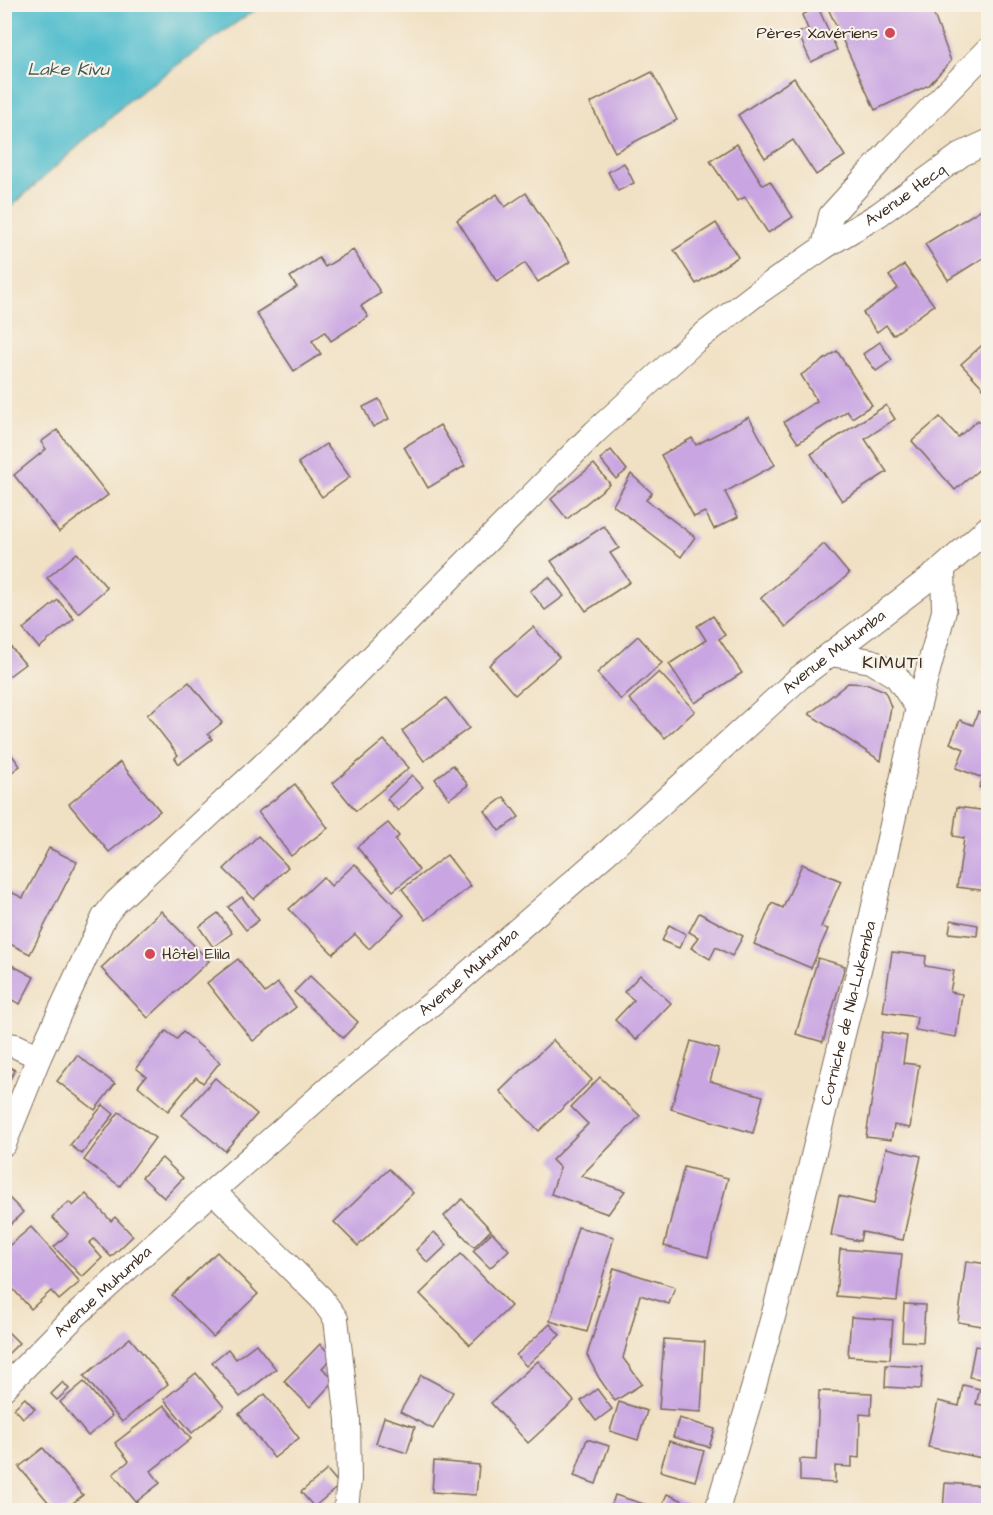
<svg xmlns="http://www.w3.org/2000/svg" width="993" height="1515" viewBox="0 0 993 1515" font-family="'Architects Daughter',sans-serif">
<style>
.water{fill:#51bdcd;stroke:#467476;stroke-width:1.5}
.building{fill:#c9a5e2}
.lines{fill:none;stroke-linecap:round;stroke-linejoin:round}
.minor-casing{stroke:#7b6a58;stroke-width:26}
.minor{stroke:#fff;stroke-width:24}
.poi-dot{fill:#d1495b;stroke:#f7f3e8;stroke-width:2}
.labels{text-anchor:middle;dominant-baseline:central;stroke-width:4.5;stroke-linejoin:round;paint-order:stroke}
.poi-label{font-size:16px;fill:#3b2a1e;stroke:#f7f3e8;text-anchor:end}
.street-label{font-size:16px;fill:#3b2a1e;stroke:#f7f3e8}
.water-label{font-size:18px;font-style:italic;fill:#425653;stroke:#f7f3e8}
.neighbourhood-label{font-size:18px;letter-spacing:1.5px;fill:#3b2a1e;stroke:#f7f3e8}
</style>
<rect width="100%" height="100%" fill="#f7f3e8"/>
<filter id="ink" filterUnits="userSpaceOnUse"><feTurbulence type="fractalNoise" baseFrequency=".0167" numOctaves="2"/><feDisplacementMap in="SourceGraphic" scale="12" xChannelSelector="R" yChannelSelector="G"/><feConvolveMatrix kernelMatrix="1 2 1 2 8 2 1 2 1" color-interpolation-filters="sRGB"/></filter>
<filter id="wash" filterUnits="userSpaceOnUse"><feTurbulence type="fractalNoise" baseFrequency=".008" numOctaves="4" result="noise"/><feDisplacementMap in="SourceGraphic" scale="24" xChannelSelector="R" yChannelSelector="G"/><feGaussianBlur stdDeviation="1.35" result="paint"/><feColorMatrix in="noise" values="0 0 0 0 0 0 0 0 0 0 0 0 0 0 0 0 0 1.4 0 .05"/><feComposite in="paint" operator="in"/></filter>
<g filter="url(#wash)">
<rect width="100%" height="100%" fill="#f1e1c4"/>
<polygon class="water" points="5,4 262,4 262,5 224,31 129,100 5,212"/>
<g id="blocks">
<g class="building">
<polygon points="826,4 930,4 951,61 929,85 875,110"/>
<polygon points="818,7 837,50 811,62 798,33 808,29 802,15"/>
<polygon points="652,72 677,120 615,152 590,103"/>
<polygon points="794,78 845,156 816,175 793,140 765,158 738,115"/>
<polygon points="737,144 763,185 770,181 793,217 768,233 745,197 737,201 710,161"/>
<polygon points="624,163 634,183 618,191 608,172"/>
<polygon points="526,193 570,262 538,282 525,263 497,282 457,220 497,194 505,207"/>
<polygon points="988,205 988,255 948,280 925,244"/>
<polygon points="716,223 738,257 696,284 674,250"/>
<polygon points="353,250 381,293 361,306 368,317 331,341 325,332 312,341 321,354 294,371 256,313 297,287 290,277 319,258 325,267"/>
<polygon points="904,265 934,305 893,335 886,325 877,332 863,313 898,288 889,276"/>
<polygon points="988,340 988,389 986,391 961,364"/>
<polygon points="880,342 892,360 876,371 863,354"/>
<polygon points="837,351 872,405 852,418 847,411 798,443 784,422 817,401 801,375"/>
<polygon points="379,399 389,419 373,427 363,407"/>
<polygon points="886,405 895,419 865,439 887,472 842,501 811,454"/>
<polygon points="749,417 775,465 725,492 738,517 714,529 705,512 694,517 661,455 692,438 696,445"/>
<polygon points="940,417 958,437 978,420 988,431 988,462 955,490 912,441"/>
<polygon points="440,425 465,466 428,488 404,447"/>
<polygon points="57,430 108,495 59,532 14,475 46,449 41,442"/>
<polygon points="326,444 350,477 322,497 298,463"/>
<polygon points="611,450 627,470 616,479 600,459"/>
<polygon points="594,464 610,484 567,519 551,499"/>
<polygon points="631,474 652,493 646,500 695,537 681,557 613,505"/>
<polygon points="604,526 619,548 610,553 630,582 586,611 551,561"/>
<polygon points="824,544 849,574 786,627 761,598"/>
<polygon points="77,553 107,588 78,613 47,578"/>
<polygon points="549,577 564,596 545,610 530,591"/>
<polygon points="58,600 74,619 39,648 23,629"/>
<polygon points="713,616 725,635 719,639 742,673 695,703 669,664 706,640 697,626"/>
<polygon points="533,627 559,657 515,695 489,665"/>
<polygon points="638,636 662,663 621,700 597,673"/>
<polygon points="4,639 25,664 9,676 4,670"/>
<polygon points="659,672 695,711 665,738 629,699"/>
<polygon points="189,682 222,723 208,734 212,739 179,764 175,758 178,755 147,715"/>
<polygon points="848,683 868,684 885,691 891,707 881,761 809,714"/>
<polygon points="446,698 469,728 424,761 402,731"/>
<polygon points="978,712 988,716 988,791 979,787 983,778 956,768 964,749 950,743 960,720 973,725"/>
<polygon points="384,740 409,768 356,811 333,783"/>
<polygon points="4,744 20,766 4,778"/>
<polygon points="120,762 160,811 109,852 69,804"/>
<polygon points="453,765 468,785 449,799 435,779"/>
<polygon points="412,775 423,787 398,811 387,799"/>
<polygon points="295,784 328,828 291,856 258,812"/>
<polygon points="504,797 519,817 499,831 485,811"/>
<polygon points="957,807 988,811 988,891 957,887 964,838 953,836"/>
<polygon points="388,823 399,836 395,840 419,870 393,891 357,847"/>
<polygon points="258,836 288,867 254,899 224,869"/>
<polygon points="49,848 77,862 30,954 4,941 4,926 6,923 4,922 4,900 9,891 23,898"/>
<polygon points="447,855 471,886 426,920 402,889"/>
<polygon points="355,864 404,915 369,949 355,934 333,954 289,909 323,877 331,886"/>
<polygon points="802,864 841,881 821,927 828,929 811,968 754,944 772,903 783,908"/>
<polygon points="242,897 259,920 246,930 228,907"/>
<polygon points="161,911 209,961 148,1018 101,968"/>
<polygon points="218,913 232,933 213,947 199,927"/>
<polygon points="699,913 743,936 732,956 716,947 710,959 691,948 698,937 689,932"/>
<polygon points="951,920 978,925 977,936 949,933"/>
<polygon points="669,925 686,934 679,948 662,941"/>
<polygon points="892,952 926,956 925,966 954,971 950,992 962,994 956,1037 915,1030 917,1017 883,1012"/>
<polygon points="818,958 845,966 823,1042 796,1034"/>
<polygon points="238,959 265,993 278,983 296,1007 253,1041 207,983"/>
<polygon points="4,961 34,977 20,1004 4,996"/>
<polygon points="640,975 671,1003 636,1040 615,1020 634,1000 624,992"/>
<polygon points="310,976 358,1022 343,1038 294,992"/>
<polygon points="166,1031 177,1039 183,1032 220,1062 203,1083 196,1077 168,1111 138,1086 146,1076 136,1068"/>
<polygon points="882,1032 907,1036 903,1063 919,1065 910,1128 894,1125 891,1140 866,1137"/>
<polygon points="553,1040 592,1080 539,1131 500,1091"/>
<polygon points="691,1041 719,1049 710,1081 763,1096 753,1133 671,1109"/>
<polygon points="77,1055 115,1084 95,1110 57,1081"/>
<polygon points="4,1064 15,1070 4,1090"/>
<polygon points="600,1077 640,1116 581,1176 625,1191 608,1214 551,1194 560,1168 552,1160 588,1124 571,1107"/>
<polygon points="215,1078 257,1114 225,1151 182,1115"/>
<polygon points="103,1105 114,1114 82,1154 70,1145"/>
<polygon points="119,1112 155,1138 120,1186 84,1160"/>
<polygon points="886,1148 921,1156 903,1240 862,1232 860,1241 831,1235 839,1196 874,1204"/>
<polygon points="162,1158 183,1178 164,1198 142,1177"/>
<polygon points="684,1167 728,1178 708,1257 664,1246"/>
<polygon points="389,1169 413,1193 358,1246 334,1222"/>
<polygon points="86,1194 111,1221 115,1217 133,1236 111,1257 94,1239 89,1243 102,1258 82,1277 54,1247 68,1234 52,1217 69,1202 73,1206"/>
<polygon points="7,1196 23,1212 4,1231 4,1199"/>
<polygon points="462,1199 491,1230 474,1247 444,1216"/>
<polygon points="31,1227 80,1282 59,1300 51,1291 31,1309 4,1279 4,1250"/>
<polygon points="578,1227 614,1237 587,1332 550,1321"/>
<polygon points="434,1232 447,1245 428,1263 416,1250"/>
<polygon points="492,1232 509,1250 490,1268 473,1251"/>
<polygon points="840,1249 902,1254 897,1301 836,1296"/>
<polygon points="217,1252 258,1294 213,1337 172,1295"/>
<polygon points="461,1254 511,1306 470,1345 420,1294"/>
<polygon points="966,1261 988,1264 988,1327 958,1322"/>
<polygon points="614,1268 675,1287 669,1304 640,1295 623,1358 642,1384 615,1401 599,1378 587,1355"/>
<polygon points="904,1304 925,1305 923,1342 902,1341"/>
<polygon points="851,1317 893,1320 890,1359 848,1356"/>
<polygon points="550,1324 560,1335 526,1366 516,1355"/>
<polygon points="4,1328 19,1343 4,1358"/>
<polygon points="130,1338 168,1384 122,1422 84,1376"/>
<polygon points="664,1339 705,1342 701,1412 659,1409"/>
<polygon points="256,1344 276,1369 240,1397 212,1362 228,1349 236,1359"/>
<polygon points="320,1344 333,1357 322,1368 335,1380 310,1407 284,1381"/>
<polygon points="975,1346 988,1348 988,1367 986,1380 969,1377"/>
<polygon points="538,1361 574,1401 528,1443 491,1403"/>
<polygon points="886,1365 923,1367 921,1389 885,1387"/>
<polygon points="196,1373 224,1407 192,1433 164,1399"/>
<polygon points="421,1375 453,1392 433,1429 400,1412"/>
<polygon points="63,1382 69,1389 57,1400 51,1394"/>
<polygon points="84,1382 112,1416 88,1436 60,1402"/>
<polygon points="963,1385 980,1389 976,1404 988,1406 988,1453 987,1459 928,1447 938,1401 959,1406"/>
<polygon points="597,1389 612,1409 596,1421 581,1401"/>
<polygon points="819,1391 872,1393 871,1415 860,1414 859,1458 852,1457 852,1467 835,1466 835,1483 800,1481 800,1459 816,1460"/>
<polygon points="265,1394 299,1438 274,1458 239,1414"/>
<polygon points="25,1398 35,1409 23,1418 14,1408"/>
<polygon points="619,1402 647,1411 638,1440 610,1431"/>
<polygon points="164,1405 191,1439 151,1471 160,1483 136,1502 113,1474 129,1461 115,1443"/>
<polygon points="384,1417 415,1427 407,1453 376,1443"/>
<polygon points="679,1418 715,1429 709,1447 673,1437"/>
<polygon points="587,1439 609,1446 596,1484 574,1476"/>
<polygon points="669,1441 704,1451 695,1481 660,1471"/>
<polygon points="43,1448 83,1495 64,1510 55,1510 19,1467"/>
<polygon points="434,1461 479,1465 476,1495 432,1492"/>
<polygon points="327,1470 340,1485 314,1507 301,1492"/>
<polygon points="945,1483 988,1486 988,1510 943,1510"/>
<polygon points="667,1494 688,1503 685,1510 660,1510"/>
<polygon points="615,1495 650,1506 648,1510 597,1510 598,1506 610,1510"/>
</g>
</g>
</g>
<g filter="url(#ink)">
<use href="#blocks" fill-opacity="0" stroke="#7b6a58" stroke-width="1.5"/>
<g class="lines">
<g class="minor-casing">
<g id="minor">
<polyline points="824,247 831,215 893,147 988,50"/>
<polyline points="831,654 871,661 897,677 918,708"/>
<polyline points="4,1044 16,1046 39,1057"/>
<path id="s1" d="M4 1144 39 1057 104 917 116 902 287 743 595 432 694 342 760 291 824 247 878 215 962 154 988 142"/>
<polyline points="213,1191 321,1298 336,1319 348,1420 349,1479 346,1510"/>
<path id="s2" d="M4 1388 74 1317 213 1191 344 1075 445 993 610 850 799 678 943 568"/>
<path id="s3" d="M717 1510 754 1386 777 1302 868 933 918 708 944 611 943 568 988 528"/>
</g>
</g>
<use href="#minor" class="minor"/>
</g>
</g>
<g class="poi-dot">
<circle cx="890" cy="33" r="6"/>
<circle cx="150" cy="954" r="6"/>
</g>
<g class="labels">
<g class="poi-label">
<text x="878" y="33">Pères Xavériens</text>
<text x="162" y="954" text-anchor="start">Hôtel Elila</text>
</g>
<g class="street-label">
<text stroke="none"><textPath href="#s1" startOffset="1330">Avenue Hecq</textPath></text>
<text stroke="none"><textPath href="#s2" startOffset="1110">Avenue Muhumba</textPath></text>
<text stroke="none"><textPath href="#s2" startOffset="624">Avenue Muhumba</textPath></text>
<text stroke="none"><textPath href="#s3" startOffset="514">Corniche de Nia-Lukemba</textPath></text>
<text stroke="none"><textPath href="#s2" startOffset="138">Avenue Muhumba</textPath></text>
</g>
<g class="water-label">
<text x="68" y="69">Lake Kivu</text>
</g>
<g class="neighbourhood-label">
<text x="893" y="662">KIMUTI</text>
</g>
</g>
<rect width="993" height="1515" fill="none" stroke="#f7f3e8" stroke-width="24"/>
</svg>
